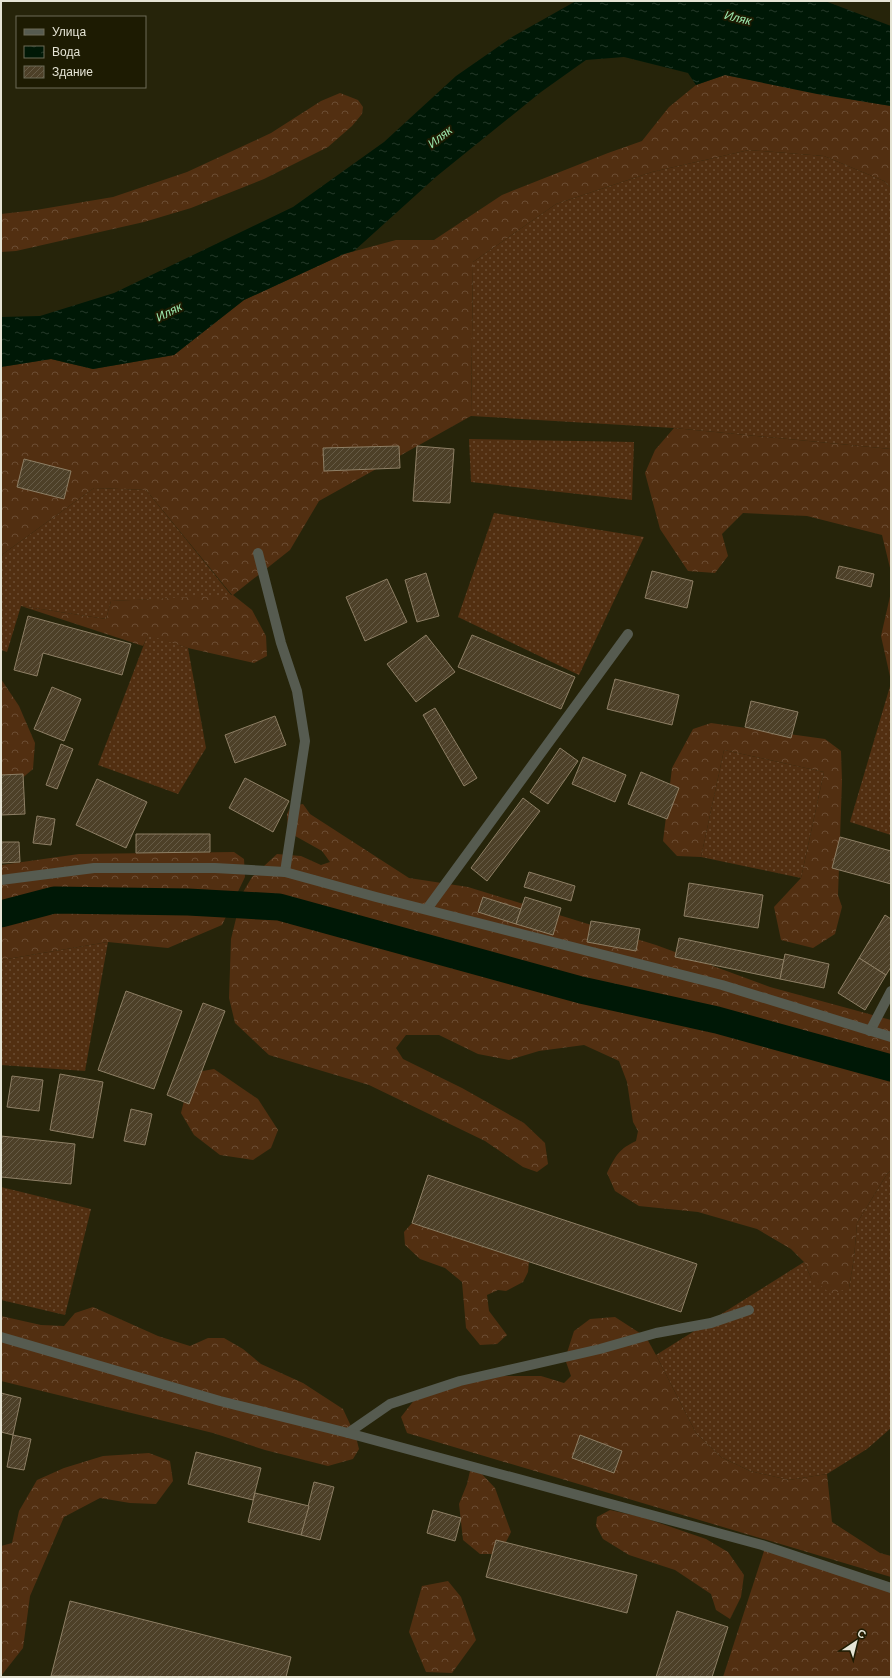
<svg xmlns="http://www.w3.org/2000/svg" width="892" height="1678" viewBox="0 0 892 1678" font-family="Helvetica,sans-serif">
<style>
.grass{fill:url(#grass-dots)}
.forest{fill:url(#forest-crowns)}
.water{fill:url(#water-ripples)}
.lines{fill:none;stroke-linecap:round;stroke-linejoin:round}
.canal{stroke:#001806;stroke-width:27}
.building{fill:url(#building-hatch);stroke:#8e7f65}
.service{stroke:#565b50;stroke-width:10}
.minor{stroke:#565b50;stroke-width:10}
.tertiary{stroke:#565b50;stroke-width:10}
.labels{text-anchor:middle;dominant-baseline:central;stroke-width:4;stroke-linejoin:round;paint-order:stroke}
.water-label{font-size:12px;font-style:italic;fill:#9eeaaf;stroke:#1d1b02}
</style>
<defs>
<pattern id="grass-dots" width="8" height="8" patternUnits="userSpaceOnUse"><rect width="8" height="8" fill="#522f11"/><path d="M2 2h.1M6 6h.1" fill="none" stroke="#6b4d33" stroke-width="1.8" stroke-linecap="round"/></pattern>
<pattern id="forest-crowns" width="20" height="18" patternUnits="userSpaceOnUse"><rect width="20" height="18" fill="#522f11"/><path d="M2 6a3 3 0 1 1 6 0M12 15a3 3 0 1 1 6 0" fill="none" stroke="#6b4d33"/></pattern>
<pattern id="water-ripples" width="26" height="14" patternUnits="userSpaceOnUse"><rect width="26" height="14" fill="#001806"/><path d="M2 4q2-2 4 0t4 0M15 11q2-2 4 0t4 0" fill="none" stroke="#253929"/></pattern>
<pattern id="building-hatch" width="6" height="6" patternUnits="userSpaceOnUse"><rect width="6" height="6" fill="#4d4028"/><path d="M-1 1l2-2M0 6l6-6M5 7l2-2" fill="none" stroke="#665b46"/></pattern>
</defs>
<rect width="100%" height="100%" fill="#26240a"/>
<g class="grass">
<polygon points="749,150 824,156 884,181 891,188 891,449 674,428 471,416 473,262 556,204 652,172"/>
<polygon points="469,439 634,442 632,500 471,482"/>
<polygon points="94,488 146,490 232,596 111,601 106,619 21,606 7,652 1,650 1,559 3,554"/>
<polygon points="494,513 644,537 579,675 458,617"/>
<polygon points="148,634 188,648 206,748 178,794 98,765"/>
<polygon points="891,683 891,835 850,822"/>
<polygon points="724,750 824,772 801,878 701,857"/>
<polygon points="108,942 85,1071 1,1065 1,960"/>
<polygon points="891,1170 891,1428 867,1449 827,1474 789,1480 750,1471 721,1457 696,1433 656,1355 804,1262 811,1278 849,1288 854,1258 857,1223 887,1174"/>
<polygon points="1,1187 91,1209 65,1315 1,1300"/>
</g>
<g class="forest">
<polygon points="725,75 866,102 891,106 891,188 884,181 824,156 749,150 652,172 556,204 473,262 471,416 319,501 290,550 233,595 252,610 266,636 267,656 254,663 188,648 148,635 143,646 21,606 106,619 111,601 232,595 146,490 94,488 3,554 1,559 1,367 51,359 93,369 174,355 244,300 344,254 396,240 434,240 502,195 608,153 642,141 669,107 696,85"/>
<polygon points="340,93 358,100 363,107 362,114 352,126 328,147 264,179 191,208 144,222 16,251 1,252 1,214 36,210 113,197 187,172 271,133 321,101"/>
<polygon points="674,428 891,449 891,572 882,535 807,516 743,513 722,534 728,556 715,573 688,571 660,529 645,473 655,450"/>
<polygon points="891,592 891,681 881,636"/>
<polygon points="1,679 19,706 35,743 33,769 1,796"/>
<polygon points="711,723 825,739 841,751 842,781 838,895 842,907 835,934 813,948 781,940 774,907 801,878 824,772 724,750 701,857 677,856 663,841 672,768 693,729"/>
<path d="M303 804 310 814 409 878 468 887 656 945 770 987 891 1020V1170L887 1174 857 1223 854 1258 849 1288 831 1294 811 1278 804 1262 791 1249 757 1229 698 1212 639 1206 615 1191 607 1173C616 1155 619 1149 636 1141L638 1131 633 1122 627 1082 619 1061 584 1045 539 1051 509 1060 478 1054 439 1035H406L396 1048 403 1059 462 1088 524 1123 545 1143 548 1164 537 1172 523 1167 485 1141 369 1085 269 1055 235 1023 229 998 231 939 242 894 252 877 277 854 301 856 321 865 330 862 322 851 288 832 287 814 291 806Z"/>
<polygon points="234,852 244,859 245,877 222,925 168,948 108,942 1,960 1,865 79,854"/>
<polygon points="214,1069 258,1099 278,1130 271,1148 253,1160 220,1155 194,1135 181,1113 189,1081 197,1072"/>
<polygon points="412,1223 529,1262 528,1272 523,1282 506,1291 498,1290 487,1295 489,1311 507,1335 497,1344 480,1345 466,1328 462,1282 445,1268 420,1259 405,1245 404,1232"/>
<polygon points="93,1307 158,1336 190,1346 208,1338 224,1338 243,1349 261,1364 303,1383 343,1409 356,1437 359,1449 353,1459 328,1466 265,1450 213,1433 1,1381 1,1316 41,1325 64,1326 75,1313"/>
<polygon points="615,1317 646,1337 656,1355 696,1433 721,1457 750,1471 789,1480 827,1474 832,1522 880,1553 891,1556 891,1577 407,1433 401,1417 415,1399 461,1385 499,1376 541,1376 564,1383 571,1376 565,1359 574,1331 590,1319"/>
<polygon points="149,1453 170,1461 173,1481 156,1504 130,1503 100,1498 64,1517 30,1596 23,1648 1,1676 1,1546 12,1543 19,1511 37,1480 64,1468 103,1456"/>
<polygon points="470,1471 480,1472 495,1488 511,1532 500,1554 480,1554 463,1540 459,1504 467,1484"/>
<polygon points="610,1510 642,1517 706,1539 728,1552 744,1575 741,1597 730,1619 716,1610 711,1594 675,1570 629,1555 603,1539 596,1526 597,1517"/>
<polygon points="765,1548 891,1591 891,1677 723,1677"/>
<polygon points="448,1581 461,1597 476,1640 452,1673 426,1672 409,1632 422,1586"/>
</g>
<polygon class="water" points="576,1 825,1 891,26 891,106 817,94 725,75 696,85 688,73 624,57 586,60 541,92 437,176 354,251 344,254 244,300 174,355 93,369 51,359 1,367 1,317 40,316 114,293 293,207 384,142 456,76 512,37"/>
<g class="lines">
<polyline class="canal" points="1,914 54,900 188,902 279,907 581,990 717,1020 891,1068"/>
</g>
<g class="building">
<polygon points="399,446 400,468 324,471 323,448"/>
<polygon points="417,446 454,449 450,503 413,501"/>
<polygon points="24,459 71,471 64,499 17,487"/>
<polygon points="839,566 874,574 871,587 836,578"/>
<polygon points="652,571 693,581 687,608 645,598"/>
<polygon points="426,573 439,616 417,622 405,580"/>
<polygon points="387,579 407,622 365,641 346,597"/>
<polygon points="28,616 131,644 122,675 43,653 37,676 14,670"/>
<polygon points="426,635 455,672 416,702 387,664"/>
<polygon points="472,635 575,677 561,709 458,667"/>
<polygon points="615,679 679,695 672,725 607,709"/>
<polygon points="52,687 81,699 64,741 34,729"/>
<polygon points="751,701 798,712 791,738 745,727"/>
<polygon points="435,708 477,778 464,786 423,715"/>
<polygon points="275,716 286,745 235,763 225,735"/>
<polygon points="61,744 73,749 57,789 46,785"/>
<polygon points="560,748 578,761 548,804 530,792"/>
<polygon points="583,757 626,775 615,802 572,784"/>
<polygon points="641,772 679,788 667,819 628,804"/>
<polygon points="23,774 25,814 1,815 1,775"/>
<polygon points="245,778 289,801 273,832 229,808"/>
<polygon points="97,779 147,802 126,848 76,825"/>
<polygon points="523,798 540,811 487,881 471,868"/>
<polygon points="37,816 55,819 51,845 33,843"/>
<polygon points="136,834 210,834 210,852 136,853"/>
<polygon points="840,837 891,851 891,884 832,868"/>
<polygon points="1,842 19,842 20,862 1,863"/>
<polygon points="529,872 575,886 571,901 524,887"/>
<polygon points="689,883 763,895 758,928 684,916"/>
<polygon points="483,897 521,909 516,924 478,912"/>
<polygon points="525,897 561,908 553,935 516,924"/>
<polygon points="885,915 891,919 891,967 886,975 859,958"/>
<polygon points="591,921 640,929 636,951 587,942"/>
<polygon points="679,938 784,960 780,979 675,957"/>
<polygon points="785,954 829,964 824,988 780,979"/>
<polygon points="859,958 886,975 865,1010 838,993"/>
<polygon points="126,991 182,1011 154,1089 98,1070"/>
<polygon points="203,1003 225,1011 189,1104 167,1095"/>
<polygon points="60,1074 103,1082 93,1138 50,1130"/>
<polygon points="12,1076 43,1080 39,1111 7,1107"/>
<polygon points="131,1109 152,1114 145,1145 124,1141"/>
<polygon points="1,1136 75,1144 71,1184 1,1177"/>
<polygon points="428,1175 697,1264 681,1312 412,1223"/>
<polygon points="1,1393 21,1398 13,1435 1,1432"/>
<polygon points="13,1435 31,1439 24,1470 7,1467"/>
<polygon points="580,1435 622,1451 614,1473 572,1458"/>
<polygon points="196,1452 261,1468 253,1500 188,1484"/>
<polygon points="314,1482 334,1487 320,1540 301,1535"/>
<polygon points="255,1493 309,1506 301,1535 248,1522"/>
<polygon points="433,1510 461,1518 455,1541 427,1533"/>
<polygon points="496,1540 637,1575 627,1613 486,1577"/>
<polygon points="70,1601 291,1657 286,1677 51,1676"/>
<polygon points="677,1611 728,1627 712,1677 656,1677"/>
</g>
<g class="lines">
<g class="service">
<polyline points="258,553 281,643 297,691 305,741 285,872"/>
<polyline points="427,909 628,634"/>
<polyline points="870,1031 891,991"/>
<polyline points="348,1433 390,1404 460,1381 600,1349 656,1333 711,1323 749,1310"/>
</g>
<polyline class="minor" points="1,880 94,868 215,868 285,872 376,897 722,985 891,1037"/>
<polyline class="tertiary" points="1,1337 220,1401 348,1433 762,1545 891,1588"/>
</g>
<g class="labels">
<g class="water-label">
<text transform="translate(738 18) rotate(14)">Иляк</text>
<text transform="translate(440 137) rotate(-38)">Иляк</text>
<text transform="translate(169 312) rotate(-27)">Иляк</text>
</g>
</g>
<rect width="892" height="1678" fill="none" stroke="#e5e4d5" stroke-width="4"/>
<rect x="16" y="16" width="130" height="72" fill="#1d1b02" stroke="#6d6b56"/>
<rect x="24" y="29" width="20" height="6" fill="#565b50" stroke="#6d6b56"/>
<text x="52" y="36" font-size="12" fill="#e5e4d5">Улица</text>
<rect x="24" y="46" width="20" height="12" fill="url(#water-ripples)" stroke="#6d6b56"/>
<text x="52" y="56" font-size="12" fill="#e5e4d5">Вода</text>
<rect x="24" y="66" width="20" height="12" fill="url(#building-hatch)" stroke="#6d6b56"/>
<text x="52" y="76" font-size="12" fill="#e5e4d5">Здание</text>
<g transform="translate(856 1642) rotate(35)" stroke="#1d1b02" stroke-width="3" paint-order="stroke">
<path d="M0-3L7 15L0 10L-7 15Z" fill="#e5e4d5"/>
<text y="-6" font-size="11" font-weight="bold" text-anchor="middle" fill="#e5e4d5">С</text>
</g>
</svg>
